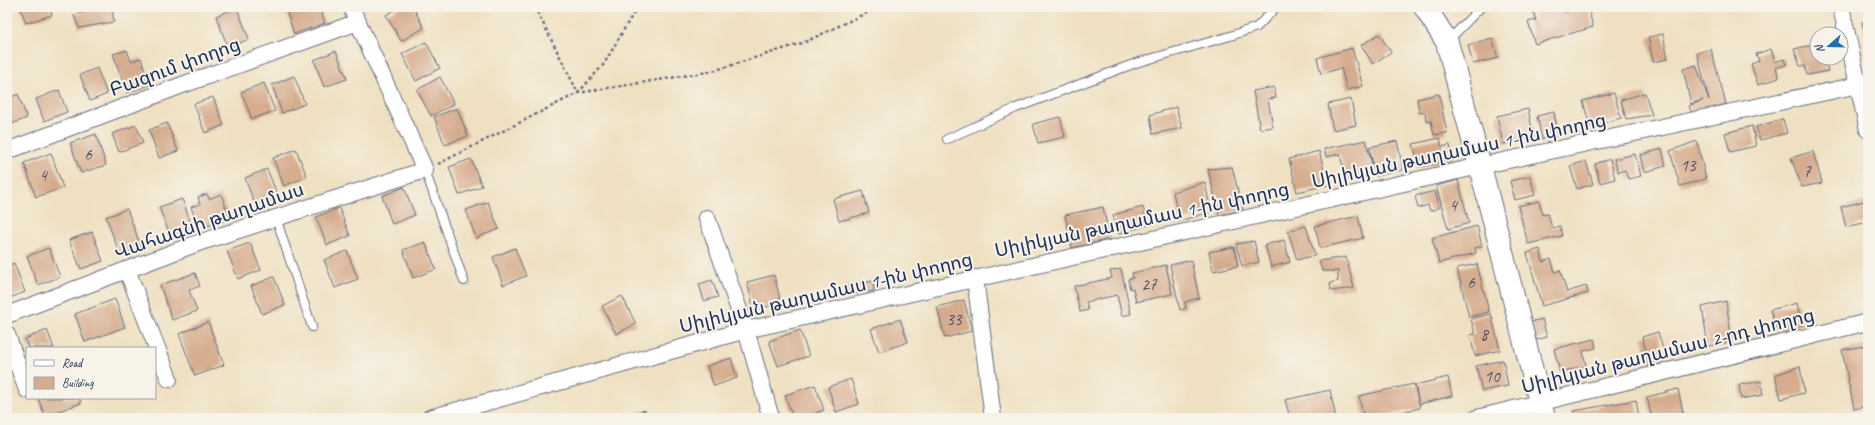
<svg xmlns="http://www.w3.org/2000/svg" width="1875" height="425" viewBox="0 0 1875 425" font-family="Caveat,'Noto Sans Armenian',sans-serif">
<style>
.building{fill:#d5ac8d}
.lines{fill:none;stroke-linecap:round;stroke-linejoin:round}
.service-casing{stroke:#656d81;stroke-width:10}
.minor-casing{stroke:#656d81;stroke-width:18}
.secondary-casing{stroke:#656d81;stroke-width:24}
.path{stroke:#656d81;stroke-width:2.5;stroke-dasharray:3 3;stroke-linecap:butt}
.service{stroke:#fff;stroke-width:8}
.minor{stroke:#fff;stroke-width:16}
.secondary{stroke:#fff;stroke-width:22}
.labels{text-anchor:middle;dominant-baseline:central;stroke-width:4;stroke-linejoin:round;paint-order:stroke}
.number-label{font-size:17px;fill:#4a4e6a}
.street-label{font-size:19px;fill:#1b2f5e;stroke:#f7f3e8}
</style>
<rect width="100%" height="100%" fill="#f7f3e8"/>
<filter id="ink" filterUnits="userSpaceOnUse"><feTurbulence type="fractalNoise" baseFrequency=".025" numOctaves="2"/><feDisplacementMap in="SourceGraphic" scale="8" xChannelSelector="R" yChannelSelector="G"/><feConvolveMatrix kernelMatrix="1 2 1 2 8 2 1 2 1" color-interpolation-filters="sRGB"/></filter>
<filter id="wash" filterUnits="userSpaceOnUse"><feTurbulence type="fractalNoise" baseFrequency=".012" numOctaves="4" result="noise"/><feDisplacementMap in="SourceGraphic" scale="16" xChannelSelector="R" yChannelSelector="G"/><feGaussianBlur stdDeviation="0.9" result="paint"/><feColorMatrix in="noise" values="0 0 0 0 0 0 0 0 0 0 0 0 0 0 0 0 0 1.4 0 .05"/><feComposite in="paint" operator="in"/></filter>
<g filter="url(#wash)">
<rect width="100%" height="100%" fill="#efe0c1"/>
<g id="blocks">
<g class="building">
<polygon points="20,7 49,7 52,15 26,23"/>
<polygon points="83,7 100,7 101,9 112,8 114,22 79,28 74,15 85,12"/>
<polygon points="285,7 319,7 325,23 294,34"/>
<polygon points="400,7 413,7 424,28 401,41 386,15"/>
<polygon points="1532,7 1562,7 1564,12 1588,7 1593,27 1535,44 1528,22 1536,20"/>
<polygon points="237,8 249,39 228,48 216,16"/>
<polygon points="1868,20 1868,43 1862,22"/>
<polygon points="1379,34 1391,52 1373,64 1361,45"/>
<polygon points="1663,34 1668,59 1653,62 1648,37"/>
<polygon points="1492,38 1498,58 1473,64 1468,45"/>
<polygon points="426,42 440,68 416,81 402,54"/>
<polygon points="1817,44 1817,58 1825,58 1828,71 1807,75 1805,66 1800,66 1794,49"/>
<polygon points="1352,48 1363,86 1347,90 1341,68 1321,74 1317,58"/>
<polygon points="1711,49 1726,104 1692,114 1689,106 1703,100 1691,104 1683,69 1696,65 1709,100 1697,53"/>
<polygon points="1771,49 1775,62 1784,59 1786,65 1776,68 1779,78 1758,85 1751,64 1759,61 1756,54"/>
<polygon points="127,50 131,61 141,58 150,85 127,93 113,54"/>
<polygon points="336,51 347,79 324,87 314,60"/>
<polygon points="97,68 107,94 90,101 80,75"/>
<polygon points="294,76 305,104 282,113 272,85"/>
<polygon points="440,77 454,104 431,116 417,90"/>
<polygon points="264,83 275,111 252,119 241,92"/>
<polygon points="1274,87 1276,98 1268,99 1273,127 1260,129 1253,91"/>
<polygon points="59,90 67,112 44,121 36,99"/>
<polygon points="1614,93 1621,118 1590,127 1583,101"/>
<polygon points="1645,93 1652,115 1626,119 1621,100"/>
<polygon points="18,94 27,118 9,125 7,119 7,99"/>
<polygon points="1439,94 1447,133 1434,135 1431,121 1426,122 1425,112 1419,113 1417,99"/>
<polygon points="213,97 224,125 205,133 194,104"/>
<polygon points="1351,99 1356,125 1333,130 1328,104"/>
<polygon points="1176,107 1182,128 1153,134 1150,115"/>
<polygon points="457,108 468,136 445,145 434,117"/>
<polygon points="1528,109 1534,137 1503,144 1497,116"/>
<polygon points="1554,112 1558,136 1542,139 1537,116"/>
<polygon points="1060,117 1065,137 1038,143 1033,124"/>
<polygon points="1783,119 1787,133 1760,140 1756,127"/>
<polygon points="167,123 178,151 159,158 149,130"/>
<polygon points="136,125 143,143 119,152 112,134"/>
<polygon points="1752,126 1756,146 1730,152 1725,133"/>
<polygon points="96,134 106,165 81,173 70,143"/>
<polygon points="1440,138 1442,147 1450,145 1453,160 1419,167 1413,144"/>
<polygon points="1366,140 1373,169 1366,171 1368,176 1346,180 1340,154 1326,157 1324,149"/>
<polygon points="1397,141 1403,170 1376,176 1369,147"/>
<polygon points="1697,141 1706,179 1680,186 1670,151"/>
<polygon points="296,149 307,177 284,186 273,158"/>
<polygon points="1662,149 1666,166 1644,172 1640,155"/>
<polygon points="1319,151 1328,185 1297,192 1289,159"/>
<polygon points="1813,151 1822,183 1802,187 1791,158"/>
<polygon points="51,153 63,188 36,197 24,163"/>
<polygon points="1635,154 1641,176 1628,179 1625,170 1618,172 1614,159"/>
<polygon points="471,159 482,186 459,195 449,167"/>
<polygon points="1610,159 1615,179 1600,183 1595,164"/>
<polygon points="1586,161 1593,184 1577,189 1570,166"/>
<polygon points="1232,167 1243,210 1219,215 1208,169"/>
<polygon points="267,169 278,196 255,205 245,178"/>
<polygon points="1530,176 1535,195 1515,200 1510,181"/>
<polygon points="1458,180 1469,223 1448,229 1436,186"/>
<polygon points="1205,182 1211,212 1179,221 1173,192"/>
<polygon points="404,187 415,215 392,224 382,196"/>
<polygon points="863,191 869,213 839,221 833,199"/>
<polygon points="1435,191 1439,208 1430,211 1428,205 1418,208 1415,196"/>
<polygon points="207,194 209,199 221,194 230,219 208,226 206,220 197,223 191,207 200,204 198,197"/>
<polygon points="182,199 192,226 170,235 159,207"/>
<polygon points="1868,200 1868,222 1846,227 1841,207"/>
<polygon points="1539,201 1543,215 1548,214 1552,228 1560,226 1562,236 1528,244 1518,206"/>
<polygon points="488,202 499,229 476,238 466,210"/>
<polygon points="1103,207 1110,239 1072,248 1065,215"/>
<polygon points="1143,207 1148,225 1118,234 1113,215"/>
<polygon points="339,208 350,236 327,245 316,217"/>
<polygon points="127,209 141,247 120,255 106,217"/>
<polygon points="1358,216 1363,238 1320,248 1315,226"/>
<polygon points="1306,226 1315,255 1297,260 1288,231"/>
<polygon points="1477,226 1482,246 1475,248 1476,253 1439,263 1432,238"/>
<polygon points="92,232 103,261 81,269 69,240"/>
<polygon points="1284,240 1290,262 1271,267 1265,245"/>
<polygon points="1254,241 1259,262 1242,266 1236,244"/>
<polygon points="425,242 436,269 413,278 403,250"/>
<polygon points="250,243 261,270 238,279 227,251"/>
<polygon points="1234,247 1238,266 1213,271 1209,252"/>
<polygon points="49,248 60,277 38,285 27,256"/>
<polygon points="515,248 526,276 503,285 493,257"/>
<polygon points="1540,249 1543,262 1551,259 1555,272 1560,270 1567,292 1586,286 1588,293 1542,306 1527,253"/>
<polygon points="347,251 358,279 335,288 324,260"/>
<polygon points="1346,257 1354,288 1331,291 1330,283 1338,281 1338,271 1322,271 1319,261"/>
<polygon points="1191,260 1199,298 1185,302 1186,308 1180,310 1170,265"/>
<polygon points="14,263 25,292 7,299 7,266"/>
<polygon points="1477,264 1489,312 1469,317 1457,268"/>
<polygon points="1166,265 1172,294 1136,302 1133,288 1130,289 1128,279 1133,278 1132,273"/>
<polygon points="1121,269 1131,314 1122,316 1117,295 1086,302 1088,310 1080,312 1074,286 1112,278 1110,271"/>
<polygon points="195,273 200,286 189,290 197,311 172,320 160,285"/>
<polygon points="774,275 781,303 754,310 747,282"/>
<polygon points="274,277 285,305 262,314 251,286"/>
<polygon points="712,280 718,297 704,301 699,284"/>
<polygon points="873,281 874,291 849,295 846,286"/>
<polygon points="622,296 636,324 616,334 602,306"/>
<polygon points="115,299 125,327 85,342 75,314"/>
<polygon points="964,300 972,331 945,338 937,307"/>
<polygon points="1726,301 1732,342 1708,346 1702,307"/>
<polygon points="1797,303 1802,325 1777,331 1770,310"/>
<polygon points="1491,314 1500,350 1475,356 1470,335 1475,334 1471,319"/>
<polygon points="900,319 908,342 879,352 871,329"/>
<polygon points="1542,319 1547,337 1536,340 1531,322"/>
<polygon points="208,322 224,365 195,376 179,334"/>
<polygon points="47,330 54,348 28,348 25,339"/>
<polygon points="800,330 809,356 778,366 769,341"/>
<polygon points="1658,332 1666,359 1650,364 1642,337"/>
<polygon points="1594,339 1596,348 1583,351 1586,366 1560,372 1554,349"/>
<polygon points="1868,345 1868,383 1864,383 1868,406 1854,409 1842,350"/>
<polygon points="731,358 737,378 714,386 707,366"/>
<polygon points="1503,360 1508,386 1482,391 1476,366"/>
<polygon points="1800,366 1804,393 1781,399 1775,375"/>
<polygon points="1448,377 1452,396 1419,404 1415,385"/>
<polygon points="851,379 859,404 836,412 828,387"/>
<polygon points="1761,381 1763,395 1741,399 1739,385"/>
<polygon points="1414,384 1420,408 1375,418 1364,418 1359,396"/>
<polygon points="815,385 824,410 802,418 793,418 785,395"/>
<polygon points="1678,389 1684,417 1652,418 1647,397"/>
<polygon points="1330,390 1336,418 1290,418 1285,400"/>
<polygon points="38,398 79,398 81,403 45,416"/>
<polygon points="1636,400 1639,418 1575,418 1573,411"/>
<polygon points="645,410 647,418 616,418"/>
</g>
</g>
</g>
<g filter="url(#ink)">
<use href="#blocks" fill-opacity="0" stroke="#656d81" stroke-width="1"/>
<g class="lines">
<g class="service-casing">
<g id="service">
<polyline points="1448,41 1481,7"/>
<polyline points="947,139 1016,108 1136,63 1230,36 1257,27 1276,7"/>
<polyline points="425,170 464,281"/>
<polyline points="276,218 312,327"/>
</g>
</g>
<g class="minor-casing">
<g id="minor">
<polyline points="1841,7 1868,130"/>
<polyline points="7,151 185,84 358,22"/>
<polyline points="707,218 746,330 771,418"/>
<polyline points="127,270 169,379"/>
<polyline points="975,278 993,418"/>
<polyline points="7,315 198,243 425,170 351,7"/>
<polyline points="7,335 27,390"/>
<polyline points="430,418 746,330 1480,166 1868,83"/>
<polyline points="1477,418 1868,322"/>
</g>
</g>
<g class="secondary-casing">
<polyline id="secondary" points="1425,7 1447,42 1480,166 1544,418"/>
</g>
<g class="path">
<polyline points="535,7 578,93 604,64 637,7"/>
<polyline points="438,164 578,93 713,71 805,42 879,7"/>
</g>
<use href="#service" class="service"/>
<use href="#minor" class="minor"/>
<use href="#secondary" class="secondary"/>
</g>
</g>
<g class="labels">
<g class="number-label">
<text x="88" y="154">6</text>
<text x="1688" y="165">13</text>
<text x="1807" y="171">7</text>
<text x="43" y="175">4</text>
<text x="1453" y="205">4</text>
<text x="1471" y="282">6</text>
<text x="1149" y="284">27</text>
<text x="954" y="319">33</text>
<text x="1484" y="334">8</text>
<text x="1492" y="376">10</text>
</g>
<g class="street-label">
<text transform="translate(175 67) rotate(-20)">Բազում փողոց</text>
<text transform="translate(1459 151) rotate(-12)">Սիլիկյան թաղամաս 1-ին փողոց</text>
<text transform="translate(1142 220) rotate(-12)">Սիլիկյան թաղամաս 1-ին փողոց</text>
<text transform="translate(209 221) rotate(-19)">Վահագնի թաղամաս</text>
<text transform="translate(826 293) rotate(-13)">Սիլիկյան թաղամաս 1-ին փողոց</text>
<text transform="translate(1668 351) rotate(-14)">Սիլիկյան թաղամաս 2-րդ փողոց</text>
</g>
</g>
<rect width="1875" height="425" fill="none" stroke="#f7f3e8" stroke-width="24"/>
<rect x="26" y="347" width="130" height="52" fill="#f7f3e8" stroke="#9fa5b1"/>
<rect x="34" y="360" width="20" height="6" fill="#ffffff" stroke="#9fa5b1"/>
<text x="62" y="367" font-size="12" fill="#1b2f5e">Road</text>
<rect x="34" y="377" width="20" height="12" fill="#d5ac8d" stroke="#9fa5b1"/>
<text x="62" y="387" font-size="12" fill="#1b2f5e">Building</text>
<g transform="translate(1829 46) rotate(250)"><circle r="19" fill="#f7f3e8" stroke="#9fa5b1"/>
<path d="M0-3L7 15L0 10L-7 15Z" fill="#1f6fb2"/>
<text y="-6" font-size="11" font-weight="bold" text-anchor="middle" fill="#1b2f5e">N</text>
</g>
</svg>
